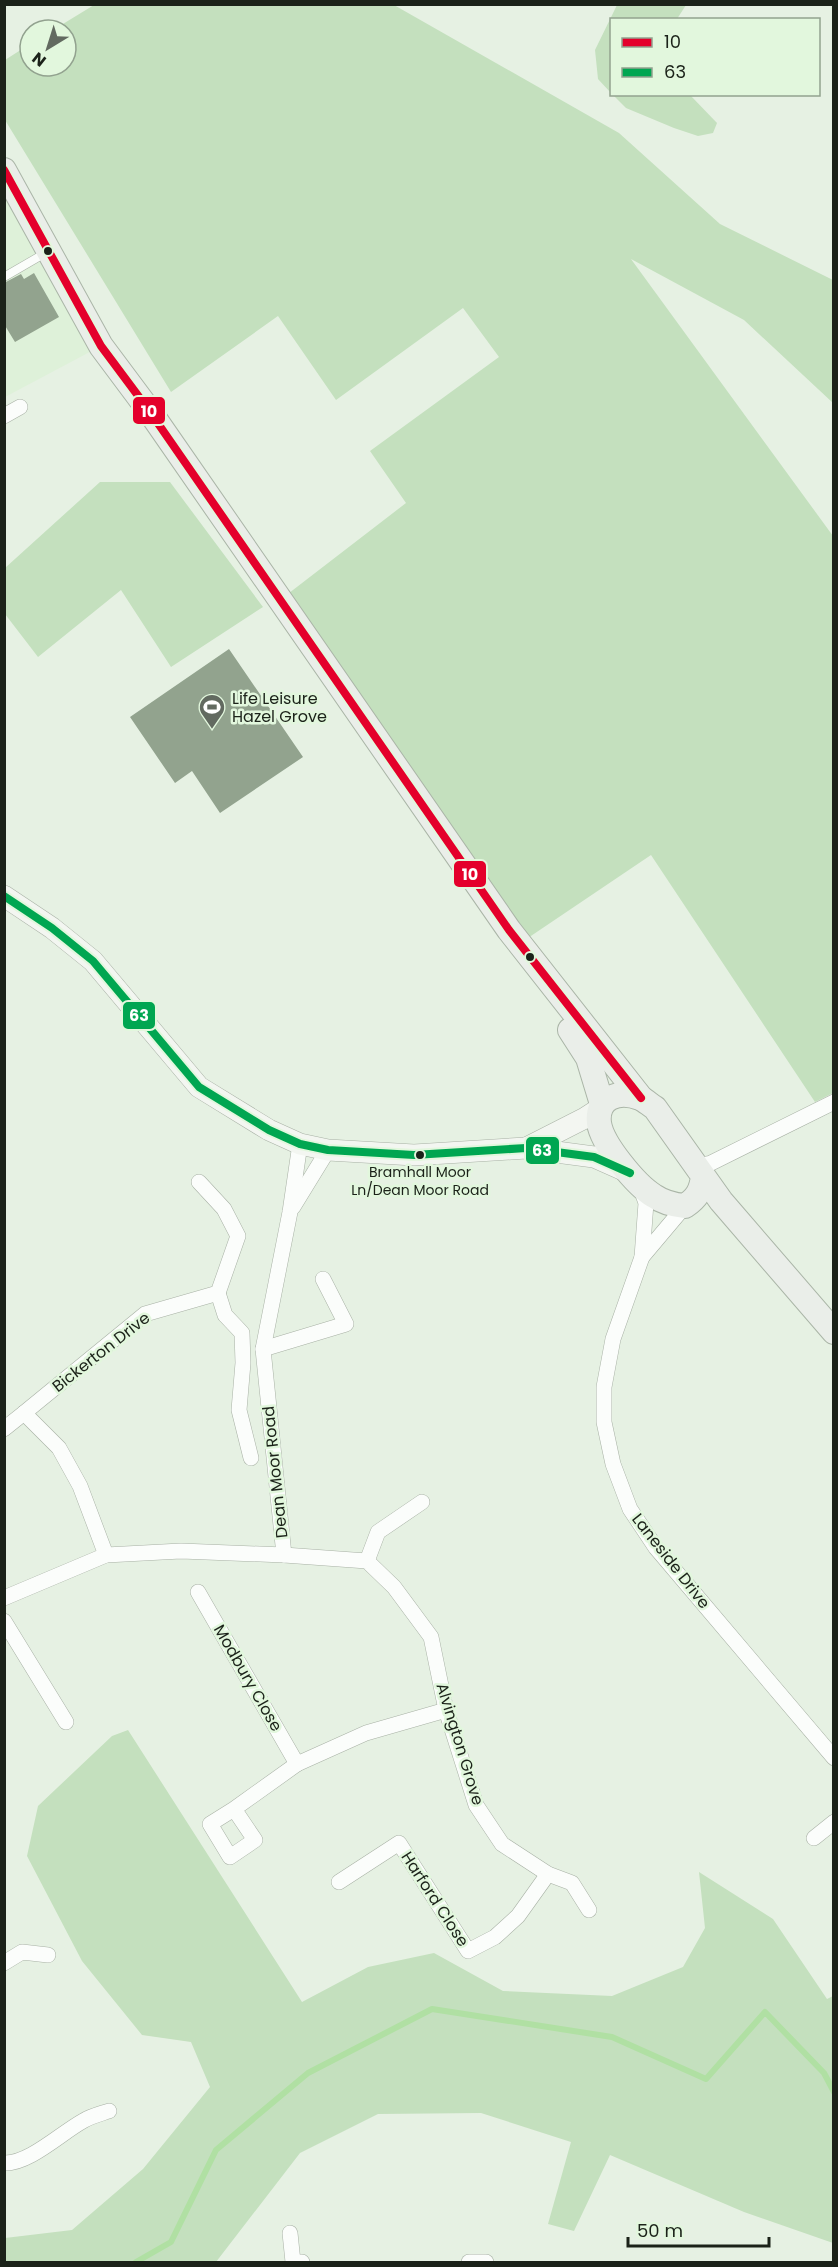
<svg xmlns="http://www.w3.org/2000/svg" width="838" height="2267" viewBox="0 0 838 2267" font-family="Poppins,sans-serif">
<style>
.built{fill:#def1d9}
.green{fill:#c4e0be}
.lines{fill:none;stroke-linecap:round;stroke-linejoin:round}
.stream{stroke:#b0e0a3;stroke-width:6}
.building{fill:#92a38e}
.lane-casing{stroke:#a8b1a5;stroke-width:9}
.street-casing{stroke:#a8b1a5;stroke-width:16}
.secondary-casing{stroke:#a8b1a5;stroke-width:22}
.primary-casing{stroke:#aab5a7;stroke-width:26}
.lane{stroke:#fbfdfb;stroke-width:8}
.street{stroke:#fbfdfb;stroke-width:15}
.secondary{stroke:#f3f6f1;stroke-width:21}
.primary{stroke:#eaeee9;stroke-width:24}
.bus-1-casing{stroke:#e2f7dd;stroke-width:12}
.bus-2-casing{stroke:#e2f7dd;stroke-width:12}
.bus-1{stroke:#e4002b;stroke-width:8}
.bus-2{stroke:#00a651;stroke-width:8}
.bus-dot{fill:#1b2219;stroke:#e2f7dd;stroke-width:2}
.labels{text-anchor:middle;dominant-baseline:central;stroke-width:5;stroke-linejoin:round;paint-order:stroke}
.bus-label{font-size:14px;fill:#1b2219;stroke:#e2f7dd}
.poi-label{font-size:16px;fill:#1b2219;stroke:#e2f7dd;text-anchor:start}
.street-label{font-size:16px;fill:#1b2219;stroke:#e2f7dd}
.line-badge{stroke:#e2f7dd;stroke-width:2}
.badge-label{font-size:16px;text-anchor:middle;font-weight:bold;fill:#fff}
</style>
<rect width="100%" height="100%" fill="#e6f1e3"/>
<polygon class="built" points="4,175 101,346 5,397 4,397"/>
<g class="green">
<polygon points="94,5 394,5 619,133 720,224 833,280 833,403 744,320 631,259 833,536 833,1093 815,1102 651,855 519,944 280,600 406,503 370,451 499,357 463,308 336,400 278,316 171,392 5,120 5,60 30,44 30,66 66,66 66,30 53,30"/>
<polygon points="617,5 686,5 677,19 612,20 611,93 598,79 595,50"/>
<polygon points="613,95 690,95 717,123 713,133 698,136 674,128 626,108"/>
<polygon points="100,482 170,482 263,607 171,667 121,590 38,657 5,614 5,568"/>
<polygon points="128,1730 302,2002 368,1967 434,1953 503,1991 612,1996 683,1967 705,1928 699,1872 773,1919 827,1999 833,1996 833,2243 744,2212 610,2155 574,2231 548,2224 571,2142 481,2113 378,2114 300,2153 216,2262 5,2262 5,2238 72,2230 143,2169 210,2087 191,2042 142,2035 82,1961 27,1856 38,1806 112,1736"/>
</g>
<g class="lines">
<polyline class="stream" points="136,2262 171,2242 216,2150 308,2073 432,2009 612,2037 706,2079 765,2012 824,2073 834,2092"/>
</g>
<g class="building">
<polygon points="34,273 59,317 15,342 4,324 4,283 21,274 24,279"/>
<polygon points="229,649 303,757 220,813 192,771 175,783 130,717"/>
</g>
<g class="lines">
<g class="lane-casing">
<polyline id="lane" points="4,277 47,252"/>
</g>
<g class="street-casing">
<g id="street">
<polyline points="4,416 20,407"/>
<polyline points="698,1166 711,1163 834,1102"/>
<polyline points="640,1186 646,1203 642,1257 613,1339 604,1387 604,1422 613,1464 630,1509 656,1548 834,1758"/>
<polyline points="293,1207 328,1150"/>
<polyline points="642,1257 685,1206"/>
<polyline points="218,1293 225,1315 242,1333 243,1363 239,1410 251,1458"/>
<polyline points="263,1349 346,1324 323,1279"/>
<polyline points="4,1429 24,1413"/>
<polyline points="106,1555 80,1486 59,1448 24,1413 145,1314 218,1293 238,1236 224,1209 199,1182"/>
<polyline points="284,1555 367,1561 394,1587 431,1637 446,1710 476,1805 502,1844 548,1874 572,1883 589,1910"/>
<polyline points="367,1561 378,1532 422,1502"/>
<polyline points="198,1592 297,1764"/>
<polyline points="4,1598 106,1555 181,1551 284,1555 263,1349 290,1212 300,1144"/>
<polyline points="4,1621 66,1722"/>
<polyline points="234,1809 210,1824 230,1857 255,1840 234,1809 297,1764 366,1733 446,1710"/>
<polyline points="814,1838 834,1822"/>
<polyline points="339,1882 399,1843 468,1951 495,1937 518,1916 548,1874"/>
<polyline points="4,1963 22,1952 48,1955"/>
<path d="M4 2163C29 2164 61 2133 83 2121 91 2116 100 2114 109 2111"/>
<polyline points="290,2233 293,2262 302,2262"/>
<polyline points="469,2262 486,2262"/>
</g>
</g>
<g class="secondary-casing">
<g id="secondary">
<polyline points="4,896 52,928 93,961 199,1087 269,1130 300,1144 328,1150 414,1155 526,1148 594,1157 630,1173"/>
<polyline points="526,1148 585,1118 599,1109"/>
</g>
</g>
<g class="primary-casing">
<g id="primary">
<polyline points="4,170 101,346 148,409 509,930 641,1098"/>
<polyline points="570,1030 588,1058 602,1104"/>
<path d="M703 1177C701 1191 697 1198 685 1206 673 1205 664 1203 654 1196 636 1185 602 1144 599 1123 596 1097 619 1090 640 1098 645 1100 650 1105 655 1108L721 1201 834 1332"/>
</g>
</g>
<use href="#lane" class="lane"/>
<use href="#street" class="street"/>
<use href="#secondary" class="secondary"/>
<use href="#primary" class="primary"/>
<g class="bus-1-casing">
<polyline id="bus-1" points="4,170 101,346 148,409 509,930 641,1098"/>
</g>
<g class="bus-2-casing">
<polyline id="bus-2" points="4,896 52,928 93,961 199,1087 269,1130 300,1144 328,1150 414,1155 526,1148 594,1157 630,1173"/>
</g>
<use href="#bus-1" class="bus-1"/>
<use href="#bus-2" class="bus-2"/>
</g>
<defs>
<g id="stadium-pin" transform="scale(1.35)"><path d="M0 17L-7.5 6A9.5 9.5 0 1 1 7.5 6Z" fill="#626a60" stroke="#e2f7dd"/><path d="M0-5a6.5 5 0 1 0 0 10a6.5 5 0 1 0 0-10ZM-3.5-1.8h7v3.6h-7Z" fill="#fff"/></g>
</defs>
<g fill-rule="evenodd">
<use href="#stadium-pin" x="212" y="707"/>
</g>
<g class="bus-dot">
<circle cx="48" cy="251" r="5"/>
<circle cx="530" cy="957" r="5"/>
<circle cx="420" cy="1155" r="5"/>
</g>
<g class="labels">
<g class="bus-label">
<text x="420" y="1172">Bramhall Moor<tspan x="420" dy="18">Ln/Dean Moor Road</tspan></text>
</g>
<g class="poi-label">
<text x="232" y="698">Life Leisure<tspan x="232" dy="18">Hazel Grove</tspan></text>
</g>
<g class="street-label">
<text transform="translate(101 1352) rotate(-38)">Bickerton Drive</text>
<text transform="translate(275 1472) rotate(-96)">Dean Moor Road</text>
<text transform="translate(671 1561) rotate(52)">Laneside Drive</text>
<text transform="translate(248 1678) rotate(60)">Modbury Close</text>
<text transform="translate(460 1744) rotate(73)">Alvington Grove</text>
<text transform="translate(435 1899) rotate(57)">Harford Close</text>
</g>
</g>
<g class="line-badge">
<rect x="132" y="396" width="34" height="29" rx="6" fill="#e4002b"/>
<rect x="453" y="860" width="34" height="28" rx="6" fill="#e4002b"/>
<rect x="122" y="1001" width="34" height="29" rx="6" fill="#00a651"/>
<rect x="525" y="1136" width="35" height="29" rx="6" fill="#00a651"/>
</g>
<g class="badge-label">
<text x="149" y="417">10</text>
<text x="470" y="880">10</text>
<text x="139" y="1021">63</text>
<text x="542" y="1156">63</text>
</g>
<rect width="838" height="2267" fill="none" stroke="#1b2219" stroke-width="12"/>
<rect x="610" y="18" width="210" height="78" fill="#e2f7dd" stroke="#92a28f" stroke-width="1.5"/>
<rect x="622" y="38" width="30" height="9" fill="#e4002b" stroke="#92a28f" stroke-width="1.5"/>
<text x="664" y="48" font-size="18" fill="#1b2219">10</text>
<rect x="622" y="68" width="30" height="9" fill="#00a651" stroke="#92a28f" stroke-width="1.5"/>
<text x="664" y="78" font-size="18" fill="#1b2219">63</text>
<g transform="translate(48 48) rotate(218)"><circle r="28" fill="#e2f7dd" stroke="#92a28f" stroke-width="1.5"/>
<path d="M0-4.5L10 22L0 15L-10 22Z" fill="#626a60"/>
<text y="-9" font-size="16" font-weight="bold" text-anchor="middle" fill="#1b2219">N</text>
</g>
<path d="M628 2237v9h141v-9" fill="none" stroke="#1b2219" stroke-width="3"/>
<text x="637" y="2237" font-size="18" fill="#1b2219" stroke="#e2f7dd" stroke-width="4.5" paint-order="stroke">50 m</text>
</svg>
